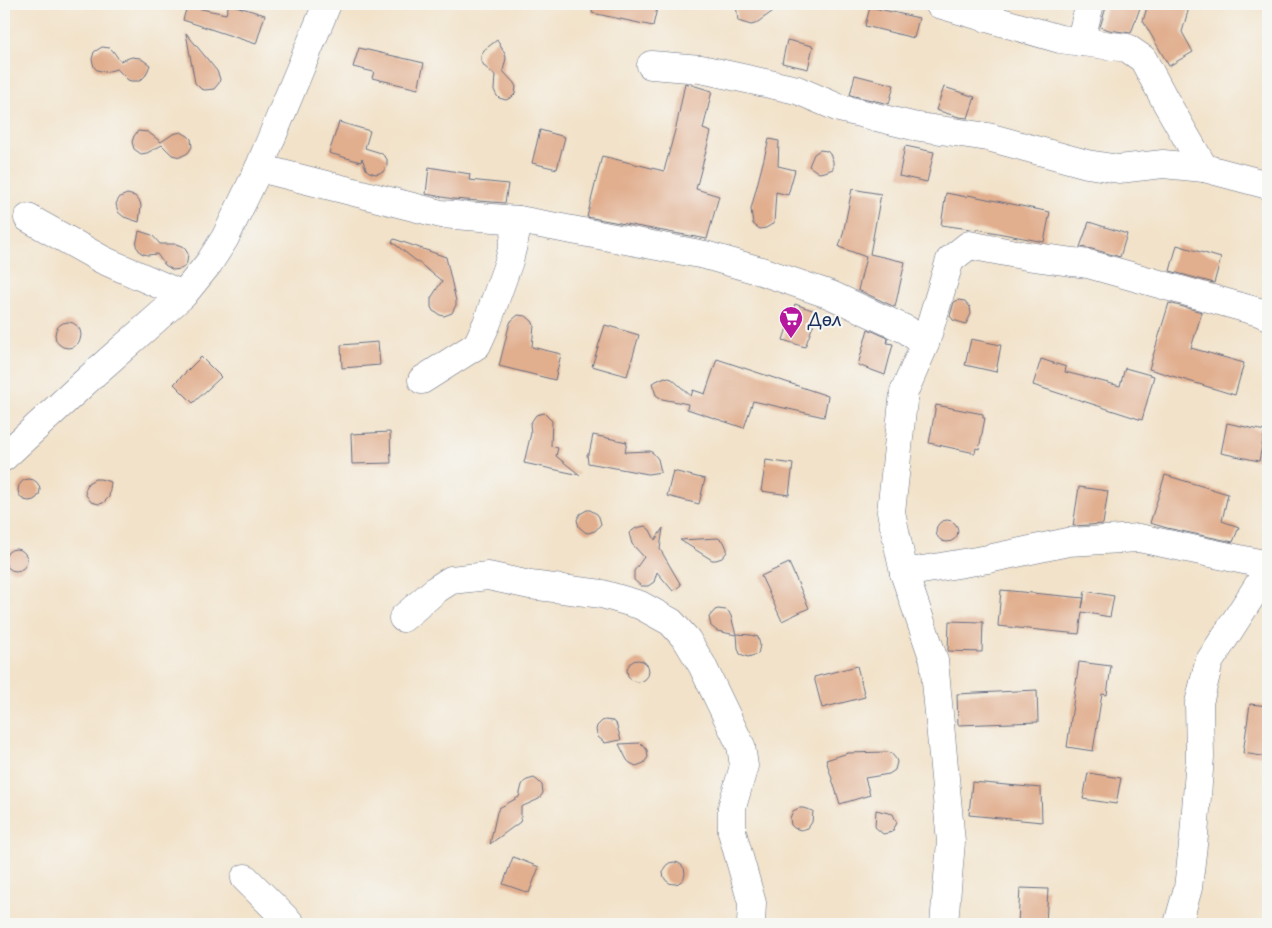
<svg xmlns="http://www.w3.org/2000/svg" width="1272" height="928" viewBox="0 0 1272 928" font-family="'Playpen Sans',sans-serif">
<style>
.building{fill:#e1ae8e}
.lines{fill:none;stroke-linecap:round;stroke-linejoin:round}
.minor-casing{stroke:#666e83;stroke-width:29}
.minor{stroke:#fff;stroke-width:28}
.labels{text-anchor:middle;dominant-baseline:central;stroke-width:4.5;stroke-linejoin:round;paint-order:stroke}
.poi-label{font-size:18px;fill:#1b2f5e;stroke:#f6f6f2;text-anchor:start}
</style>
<rect width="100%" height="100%" fill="#f6f6f2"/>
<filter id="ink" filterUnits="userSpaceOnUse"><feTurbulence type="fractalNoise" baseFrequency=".02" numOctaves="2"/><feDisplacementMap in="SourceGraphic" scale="10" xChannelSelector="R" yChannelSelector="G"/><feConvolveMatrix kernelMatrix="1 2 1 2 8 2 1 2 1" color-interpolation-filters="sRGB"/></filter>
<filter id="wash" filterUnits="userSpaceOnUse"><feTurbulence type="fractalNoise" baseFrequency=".0096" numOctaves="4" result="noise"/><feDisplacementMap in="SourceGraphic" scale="20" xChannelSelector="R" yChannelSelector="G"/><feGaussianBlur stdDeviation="1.12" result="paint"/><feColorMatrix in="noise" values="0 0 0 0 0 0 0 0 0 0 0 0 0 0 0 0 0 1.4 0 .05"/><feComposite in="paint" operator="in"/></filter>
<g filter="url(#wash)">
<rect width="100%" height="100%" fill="#f2e2c9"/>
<g id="blocks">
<g class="building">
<polygon points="229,4 265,15 256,44 183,20 187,6 226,14"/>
<polygon points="593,4 658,4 653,26 592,13"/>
<polygon points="736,4 783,4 755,24 751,25 738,21"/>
<polygon points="1107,4 1128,4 1140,8 1131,33 1109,30 1100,27"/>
<polygon points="1148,4 1190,4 1182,32 1193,52 1169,66 1143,21"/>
<polygon points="870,7 919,18 914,38 865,26"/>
<polygon points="186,33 217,71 220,79 219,83 214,89 205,90 201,89 195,83"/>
<polygon points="497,40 505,54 506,58 503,71 514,83 516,87 515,94 512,97 506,100 499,98 497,96 494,90 495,75 485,67 481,61 481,56 484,50"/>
<polygon points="787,40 813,46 808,69 782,63"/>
<polygon points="102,47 110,48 113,51 120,61 132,57 140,58 150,65 146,75 140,81 131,81 128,80 117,69 105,72 97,70 94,67 92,59 94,52"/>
<polygon points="359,48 424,63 418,89 372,78 374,72 353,67"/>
<polygon points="855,75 894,85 889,104 850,95"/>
<polygon points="685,83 712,91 703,129 711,132 696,189 719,196 707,239 587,217 602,156 664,171 677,123"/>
<polygon points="944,87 975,97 968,118 959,117 936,110"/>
<polygon points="339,122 370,131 365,148 381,153 387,159 387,166 383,172 376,174 369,172 366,169 362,158 361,162 329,153"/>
<polygon points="540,130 565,137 557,169 532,163"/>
<polygon points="138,131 148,132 161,142 173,134 181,132 188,136 191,139 192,147 188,153 180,157 172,155 162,145 147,153 141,154 134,149 132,142 134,136"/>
<polygon points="769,139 779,141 778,166 795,170 788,195 776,192 774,223 766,228 760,229 753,224 751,209"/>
<polygon points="905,146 934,152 927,182 899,176"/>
<polygon points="820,150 827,151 830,154 833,161 833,169 825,172 819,173 809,166 814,154"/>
<polygon points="429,167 470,174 469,180 508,184 505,203 453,199 426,194"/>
<polygon points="852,189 881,194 870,254 905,262 895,307 858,290 866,257 839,247 843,234"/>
<polygon points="946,193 967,197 968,195 1050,212 1044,242 977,229 977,230 941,225"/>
<polygon points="127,194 135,196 140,202 141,206 139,222 124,217 118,212 116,204 118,200 120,197"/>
<polygon points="1089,222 1127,234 1120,257 1092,249 1080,247"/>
<polygon points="139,231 152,235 160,244 176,244 184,247 188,254 187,262 185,266 181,269 173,270 165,265 157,254 147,255 141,253 136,246"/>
<polygon points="394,239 446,257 456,301 456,305 452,313 444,316 440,315 433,311 431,307 431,298 442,281 392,242"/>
<polygon points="1177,245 1221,258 1214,283 1170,271"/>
<polygon points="958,300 965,301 970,307 971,314 966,324 953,320 950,316 954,302"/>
<polygon points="1169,303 1202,312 1191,348 1244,363 1235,395 1149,369"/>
<polygon points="795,304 818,312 805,347 783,340"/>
<polygon points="518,315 526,316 532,321 534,325 532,347 561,354 555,380 499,366 509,326 511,321"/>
<circle cx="68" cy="335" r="13"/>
<polygon points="605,325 639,335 627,376 592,366"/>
<polygon points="868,329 888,338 887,343 893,344 885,375 858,365"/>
<polygon points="971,339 1001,345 996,372 965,365"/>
<polygon points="378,342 380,365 342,368 341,345"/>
<polygon points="201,357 221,377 193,403 174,384"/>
<polygon points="717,359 828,396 824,417 753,401 744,428 687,409 688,404 662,399 656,395 652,383 665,377 672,379 691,396 693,390 705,394"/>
<polygon points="1041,359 1066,367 1065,372 1120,386 1125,368 1154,376 1142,420 1033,385"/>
<polygon points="936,405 983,414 983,418 985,418 979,449 976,448 975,453 929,443"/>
<polygon points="544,413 552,421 551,446 558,448 556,456 580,475 524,463 531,433 530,424 536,415"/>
<polygon points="1227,423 1265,431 1259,461 1221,453"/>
<polygon points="390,432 391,463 352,464 351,434"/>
<polygon points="593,435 627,442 625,452 650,451 653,453 658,459 661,472 648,474 588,463 587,454 589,454"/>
<polygon points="766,460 793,464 789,495 761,491"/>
<polygon points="673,471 705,479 699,504 667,496"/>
<polygon points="1165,475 1228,494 1222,521 1239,527 1233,542 1167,528 1150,523"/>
<circle cx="29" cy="490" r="11"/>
<polygon points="95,479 100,479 111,482 109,497 103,503 99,504 91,502 86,495 85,491 88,483"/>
<polygon points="1079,487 1108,491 1103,524 1073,526"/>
<polygon points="587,510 590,510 597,514 599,517 601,524 595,531 588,533 585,532 579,527 577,520 580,514"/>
<circle cx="947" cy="531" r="11"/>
<polygon points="645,526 650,530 655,540 663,528 660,549 681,585 673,591 657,572 654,582 648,586 641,586 634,580 634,571 644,557 632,544 629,533 636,528"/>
<polygon points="718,538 724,542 727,549 727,552 722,558 716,560 712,560 680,540"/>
<circle cx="16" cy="560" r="11"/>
<polygon points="789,563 809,608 782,621 761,576"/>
<polygon points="1001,590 1084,598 1082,608 1085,591 1114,596 1110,617 1082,612 1079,634 998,626"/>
<polygon points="718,609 726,610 729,612 731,616 736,635 717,631 711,626 709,617 715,610"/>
<polygon points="949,621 983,622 982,652 948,651"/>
<polygon points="737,634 751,635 758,637 760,645 758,654 748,657 740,654 738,648"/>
<circle cx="638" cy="671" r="11"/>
<polygon points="1079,662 1111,666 1107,695 1102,694 1093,751 1067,747"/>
<polygon points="857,666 865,697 822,708 814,677"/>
<polygon points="1037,690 1038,722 958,725 957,694"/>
<polygon points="1250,704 1268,706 1268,757 1243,753"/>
<polygon points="605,720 613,721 616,723 621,740 605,743 598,737 596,730 597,726 602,721"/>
<polygon points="639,743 642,744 647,750 648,757 644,763 636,766 630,763 627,760 619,744"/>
<polygon points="887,752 891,753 896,759 897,762 895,770 889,774 865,778 870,795 840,804 826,760 848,753"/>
<polygon points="1088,773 1121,778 1116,804 1083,799"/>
<polygon points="534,778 537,780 542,785 543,793 539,799 521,807 521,819 520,822 490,844 497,812 499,808 519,797 522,785 524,782 527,780"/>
<polygon points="972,782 1041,788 1042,822 969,815"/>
<polygon points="799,808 803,808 813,811 812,822 808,828 801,830 794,828 791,825 790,818 793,811"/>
<polygon points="876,810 893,814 897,823 892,832 883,834 875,827"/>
<polygon points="513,857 539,867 529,893 503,884"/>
<circle cx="674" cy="873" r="11"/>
<polygon points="1020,888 1048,889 1046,924 1018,924"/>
</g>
</g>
</g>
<g filter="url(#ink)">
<use href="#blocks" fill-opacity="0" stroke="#666e83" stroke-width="1"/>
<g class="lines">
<g class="minor-casing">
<g id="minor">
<polyline points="939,4 1060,39 1127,48 1143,59 1166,102 1204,168"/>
<polyline points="1080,42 1090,4"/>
<polyline points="651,65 701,69 797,90 839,108 913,126 988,137 1087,164 1119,169 1163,164 1204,168 1268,185"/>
<polyline points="259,168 441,214 519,220 705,255 761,271 831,295 907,330 925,344"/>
<polyline points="28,218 103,260 183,295"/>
<polyline points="422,380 477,345 487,323 509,261 519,220"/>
<polyline points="4,457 96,372 183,295 209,263 225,238 259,168 327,4"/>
<polyline points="904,573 988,559 1068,542 1139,538 1268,565"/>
<polyline points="403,618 437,589 451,580 488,576 530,585 602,594 640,605 671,622 687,640 702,665 741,746 744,766 732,807 732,832 752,903 751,924"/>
<polyline points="245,878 291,924"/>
<polyline points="944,924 951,842 934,660 904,573 891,512 904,392 925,344 950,260 969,245 1027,256 1088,264 1259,312 1268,316"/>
<polyline points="1178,924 1188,888 1194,836 1200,757 1199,703 1209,662 1268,570"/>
</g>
</g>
<use href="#minor" class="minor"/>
</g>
</g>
<defs>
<g id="supermarket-pin" transform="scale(1.25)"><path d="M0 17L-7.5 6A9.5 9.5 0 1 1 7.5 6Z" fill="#b5179e" stroke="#f6f6f2"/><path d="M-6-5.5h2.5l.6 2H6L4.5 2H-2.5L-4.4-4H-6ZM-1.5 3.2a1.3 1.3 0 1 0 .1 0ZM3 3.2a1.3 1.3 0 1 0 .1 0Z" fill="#fff"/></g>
</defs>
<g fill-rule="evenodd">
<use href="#supermarket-pin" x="791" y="318"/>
</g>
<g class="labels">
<g class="poi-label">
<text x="808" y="318">Дөл</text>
</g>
</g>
<rect width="1272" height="928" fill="none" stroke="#f6f6f2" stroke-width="20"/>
</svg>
